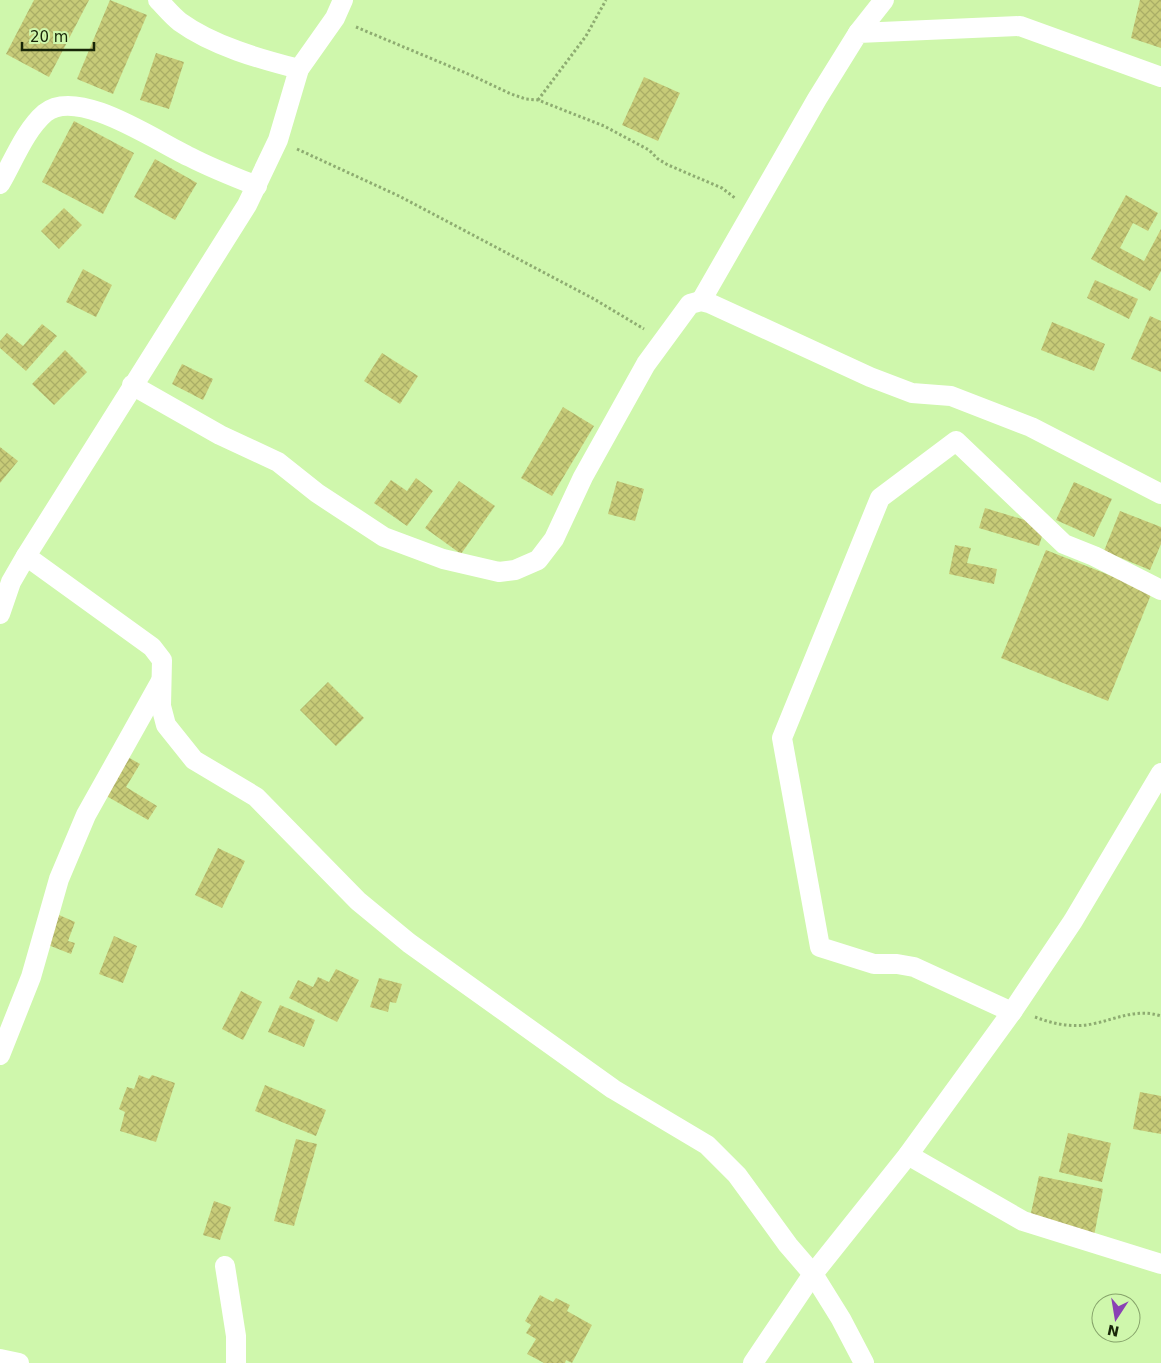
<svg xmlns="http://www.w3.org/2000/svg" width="1161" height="1363" viewBox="0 0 1161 1363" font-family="'DejaVu Sans',sans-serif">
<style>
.building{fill:url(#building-cross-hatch)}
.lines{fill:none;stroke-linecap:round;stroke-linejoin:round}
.path{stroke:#8eac71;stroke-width:3;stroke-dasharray:2.5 2.5;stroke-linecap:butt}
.minor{stroke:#fff;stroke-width:20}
</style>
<defs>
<pattern id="building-cross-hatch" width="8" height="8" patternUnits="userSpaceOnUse" patternTransform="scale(1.25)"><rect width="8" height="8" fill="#c7cb78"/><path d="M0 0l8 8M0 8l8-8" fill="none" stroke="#aaae66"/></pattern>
</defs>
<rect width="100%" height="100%" fill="#cff7ac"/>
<g class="building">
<polygon points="34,0 89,0 49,77 6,54"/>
<polygon points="110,0 147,15 113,94 77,79"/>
<polygon points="1140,0 1161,0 1161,48 1131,38"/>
<polygon points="156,53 184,62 169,109 140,100"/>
<polygon points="644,77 680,93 658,141 622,125"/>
<polygon points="74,121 134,153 103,214 42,182"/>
<polygon points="155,159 197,183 175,220 134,197"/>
<polygon points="1126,195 1158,213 1148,231 1133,223 1120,248 1144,261 1161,229 1161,271 1150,291 1091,259"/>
<polygon points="64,208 82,225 59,249 41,231"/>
<polygon points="83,269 112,285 96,317 66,302"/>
<polygon points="1095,280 1138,299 1129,319 1087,298"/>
<polygon points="1150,316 1161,321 1161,372 1131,359"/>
<polygon points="1052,322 1105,344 1094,371 1041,350"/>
<polygon points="42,324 57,336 26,371 0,348 0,341 7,333 23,346"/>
<polygon points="65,350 87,372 54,405 32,384"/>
<polygon points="382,353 418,376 400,404 364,381"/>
<polygon points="182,364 213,379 203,400 172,384"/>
<polygon points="563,407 594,426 552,496 521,478"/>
<polygon points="0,447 18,461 0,483"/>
<polygon points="416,478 433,491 407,526 374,503 391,480 407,491"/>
<polygon points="459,481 495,506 461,554 425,528"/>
<polygon points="617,481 644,489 635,521 608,514"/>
<polygon points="1074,482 1112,499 1094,537 1056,520"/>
<polygon points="985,508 1045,526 1039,546 979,528"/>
<polygon points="1120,511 1161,527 1161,544 1150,570 1104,551"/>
<polygon points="955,545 971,548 967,563 997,569 994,584 949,574"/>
<polygon points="1046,550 1152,592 1108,701 1001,658"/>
<polygon points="328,682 364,718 336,746 300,710"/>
<polygon points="126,756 140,764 126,787 157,806 148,820 103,794"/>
<polygon points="218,848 245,861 222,908 195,895"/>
<polygon points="59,915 75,922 68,941 75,943 71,954 48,945"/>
<polygon points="114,936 137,946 123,983 99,974"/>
<polygon points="336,969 359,980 337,1022 289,998 298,980 313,987 318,977 329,982"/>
<polygon points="379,978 402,984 396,1003 390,1002 388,1012 370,1007"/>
<polygon points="241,991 262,1002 243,1040 222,1029"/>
<polygon points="280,1005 315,1020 304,1047 268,1032"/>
<polygon points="139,1075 149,1079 152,1075 175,1083 156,1142 120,1131 125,1112 119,1109 127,1087 134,1089"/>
<polygon points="265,1085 326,1110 316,1136 255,1111"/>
<polygon points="1140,1092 1161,1096 1161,1134 1133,1129"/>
<polygon points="1068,1133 1111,1143 1102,1182 1059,1172"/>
<polygon points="296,1139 317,1144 294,1226 274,1221"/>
<polygon points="1039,1176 1103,1189 1094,1236 1029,1222"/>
<polygon points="214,1201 231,1207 220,1240 203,1235"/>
<polygon points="540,1295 553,1302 556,1298 570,1305 567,1311 592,1325 572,1363 566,1360 565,1363 544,1363 527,1354 536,1339 526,1333 531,1325 525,1321"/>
</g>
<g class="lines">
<g class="path">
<polyline points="356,27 473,76 511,94 526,99 538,100 604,126 649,150 658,159 668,165 722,188 735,198"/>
<polyline points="538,100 586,36 606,0"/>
<polyline points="297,149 399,196 594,299 644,329"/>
<path d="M1035 1017C1053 1024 1073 1028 1092 1024 1117 1019 1136 1008 1161 1016"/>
</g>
<g class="minor">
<path d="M158 0C165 7 172 16 180 22 213 46 260 59 299 69"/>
<polyline points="858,33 884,0"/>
<path d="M0 184C13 162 25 130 45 113 78 86 159 143 190 157 211 168 234 177 257 186"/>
<polyline points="701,301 817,99 858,33 1020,26 1161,77"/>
<polyline points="132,385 220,435 278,462 317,493 384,537 443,559 499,572 515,570 538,560 554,539 583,477 646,364 690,304 701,301 709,303 870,377 912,393 951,396 1031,427 1161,494"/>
<polyline points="26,556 152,647 162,660 161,706 166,725 194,760 256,797 358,901 409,943 613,1089 707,1145 737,1175 788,1245 813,1274 841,1319 864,1363"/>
<polyline points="0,614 11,582 26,556 247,205 278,140 299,69 335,18 343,0"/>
<polyline points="1012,1012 914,967 897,964 874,964 820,947 782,738 880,498 956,441 1064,544 1094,556 1161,590"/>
<polyline points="0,1055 31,977 59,879 86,815 161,681"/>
<polyline points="908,1155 1023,1221 1161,1264"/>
<polyline points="225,1266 236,1336 236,1363"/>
<polyline points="0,1359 19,1363"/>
<polyline points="753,1363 813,1274 908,1155 1014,1009 1073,921 1161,773"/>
</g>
</g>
<g transform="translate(1116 1318) rotate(192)"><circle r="24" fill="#cff7ac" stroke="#86a36a"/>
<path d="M0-4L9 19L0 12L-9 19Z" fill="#8a41b4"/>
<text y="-8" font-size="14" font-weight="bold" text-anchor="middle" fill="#182608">N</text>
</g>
<path d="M22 42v8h72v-8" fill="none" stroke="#182608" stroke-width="2.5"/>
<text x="30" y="42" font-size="15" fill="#182608" stroke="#cff7ac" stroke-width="4" paint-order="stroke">20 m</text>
</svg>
